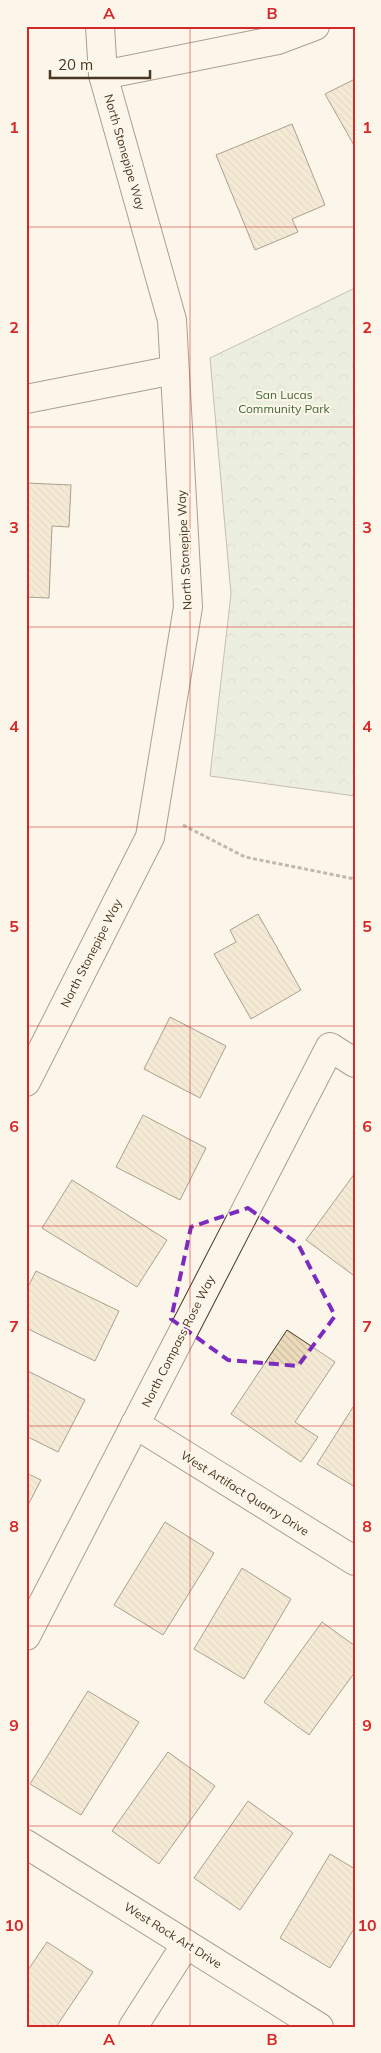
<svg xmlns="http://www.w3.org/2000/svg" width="381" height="2053" viewBox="0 0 381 2053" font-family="Mulish,sans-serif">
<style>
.forest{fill:url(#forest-crowns);stroke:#887966}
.building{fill:url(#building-back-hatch);stroke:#4a3520}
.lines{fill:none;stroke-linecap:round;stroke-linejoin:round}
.street-casing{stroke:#4a3520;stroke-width:30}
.path{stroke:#7f6f5c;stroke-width:3;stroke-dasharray:4 2.5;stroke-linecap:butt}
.street{stroke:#fbf6e9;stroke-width:28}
.marked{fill:none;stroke:#7b2cbf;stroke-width:4;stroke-dasharray:10 6;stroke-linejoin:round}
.grid{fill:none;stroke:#d62828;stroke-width:1;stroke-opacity:0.55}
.labels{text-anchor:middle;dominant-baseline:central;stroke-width:4;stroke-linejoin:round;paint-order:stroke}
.street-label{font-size:12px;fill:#4a3520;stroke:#fbf6e9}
.park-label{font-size:12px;fill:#436837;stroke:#fbf6e9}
.neatline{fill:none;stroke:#d62828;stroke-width:2}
.grid-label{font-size:16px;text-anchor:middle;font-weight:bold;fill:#d62828}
</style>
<defs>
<pattern id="forest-crowns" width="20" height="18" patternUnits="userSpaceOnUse" patternTransform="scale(1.25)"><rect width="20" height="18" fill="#dce7d0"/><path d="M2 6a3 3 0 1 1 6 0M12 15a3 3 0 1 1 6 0" fill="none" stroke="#bec7b2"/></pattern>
<pattern id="building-back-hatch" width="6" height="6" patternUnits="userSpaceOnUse" patternTransform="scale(1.25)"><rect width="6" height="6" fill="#ecdcbc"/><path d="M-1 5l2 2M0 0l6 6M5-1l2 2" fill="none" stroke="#ccbda1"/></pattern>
</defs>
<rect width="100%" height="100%" fill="#fbf6e9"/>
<polygon class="forest" points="355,288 355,796 210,776 231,594 210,358"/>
<g class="building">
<polygon points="355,79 355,147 325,94"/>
<polygon points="292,124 325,205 292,219 298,232 255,250 216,155"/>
<polygon points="26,483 71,485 69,527 52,526 49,598 26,597"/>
<polygon points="258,914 301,990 251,1019 214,954 236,942 230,930"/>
<polygon points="170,1017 226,1046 200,1098 144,1069"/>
<polygon points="143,1115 206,1148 180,1200 116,1167"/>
<polygon points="355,1173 355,1273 353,1275 306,1240"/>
<polygon points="72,1180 167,1240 137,1287 42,1228"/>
<polygon points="36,1271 119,1311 95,1361 26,1328 26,1291"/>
<polygon points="287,1330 335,1362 295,1422 318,1437 301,1462 231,1414"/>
<polygon points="26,1370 85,1400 58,1452 26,1436"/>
<polygon points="355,1404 355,1487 317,1464"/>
<polygon points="26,1473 41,1480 26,1509"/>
<polygon points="165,1522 214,1553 163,1635 114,1605"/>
<polygon points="242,1568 291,1599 244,1679 194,1649"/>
<polygon points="322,1622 355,1646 355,1672 309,1735 264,1702"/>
<polygon points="88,1691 139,1722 81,1815 30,1784"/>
<polygon points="168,1752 215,1786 159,1864 112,1831"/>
<polygon points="248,1801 293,1833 240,1910 194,1878"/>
<polygon points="330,1854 355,1869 355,1927 330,1968 280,1938"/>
<polygon points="47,1942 93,1972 56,2027 26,2027 26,1973"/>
</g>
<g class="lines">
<g class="street-casing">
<g id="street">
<polyline points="103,75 278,40 315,26"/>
<polyline points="26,399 174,370"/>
<polyline points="26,1082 150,837 188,607 172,320 103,75 100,26"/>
<polyline points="135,1424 355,1561"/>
<polyline points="26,1636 330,1047 355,1063"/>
<polyline points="26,1844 319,2027"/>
<polyline points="133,2027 186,1944"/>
</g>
</g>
<polyline class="path" points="183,825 245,857 355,879"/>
<use href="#street" class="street"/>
</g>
<path d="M0 0H381V2053H0ZM248 1208 298 1244 335 1316 298 1366 228 1360 171 1319 191 1227Z" fill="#fbf6e9" fill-opacity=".55" fill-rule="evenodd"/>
<path class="marked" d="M248 1208 298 1244 335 1316 298 1366 228 1360 171 1319 191 1227Z"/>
<path class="grid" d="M190 26V2027M26 227H355M26 427H355M26 627H355M26 827H355M26 1026H355M26 1226H355M26 1426H355M26 1626H355M26 1826H355"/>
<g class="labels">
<g class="street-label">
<text transform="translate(125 152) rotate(74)">North Stonepipe Way</text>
<text transform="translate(184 550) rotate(-93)">North Stonepipe Way</text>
<text transform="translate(91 953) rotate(-63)">North Stonepipe Way</text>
<text transform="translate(178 1341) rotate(-63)">North Compass Rose Way</text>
<text transform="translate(245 1493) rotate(32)">West Artifact Quarry Drive</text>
<text transform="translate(173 1935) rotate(32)">West Rock Art Drive</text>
</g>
<g class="park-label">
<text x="284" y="394">San Lucas<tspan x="284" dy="14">Community Park</tspan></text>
</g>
</g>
<rect width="381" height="2053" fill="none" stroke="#fbf6e9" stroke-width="55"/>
<path d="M50 70v8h100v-8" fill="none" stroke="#4a3520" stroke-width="2.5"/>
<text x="58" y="70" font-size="15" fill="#4a3520" stroke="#fbf6e9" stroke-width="4" paint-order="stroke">20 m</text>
<rect x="28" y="28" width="326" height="1998" class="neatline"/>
<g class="grid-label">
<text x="109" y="19">A</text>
<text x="272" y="19">B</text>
<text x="14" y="133">1</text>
<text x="367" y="133">1</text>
<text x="14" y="333">2</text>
<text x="367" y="333">2</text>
<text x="14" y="533">3</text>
<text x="367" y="533">3</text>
<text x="14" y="732">4</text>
<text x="367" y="732">4</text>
<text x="14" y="932">5</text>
<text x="367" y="932">5</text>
<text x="14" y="1132">6</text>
<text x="367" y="1132">6</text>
<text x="14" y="1332">7</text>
<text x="367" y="1332">7</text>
<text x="14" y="1532">8</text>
<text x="367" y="1532">8</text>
<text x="14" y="1731">9</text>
<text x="367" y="1731">9</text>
<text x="14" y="1931">10</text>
<text x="367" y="1931">10</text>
<text x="109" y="2045">A</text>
<text x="272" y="2045">B</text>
</g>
</svg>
